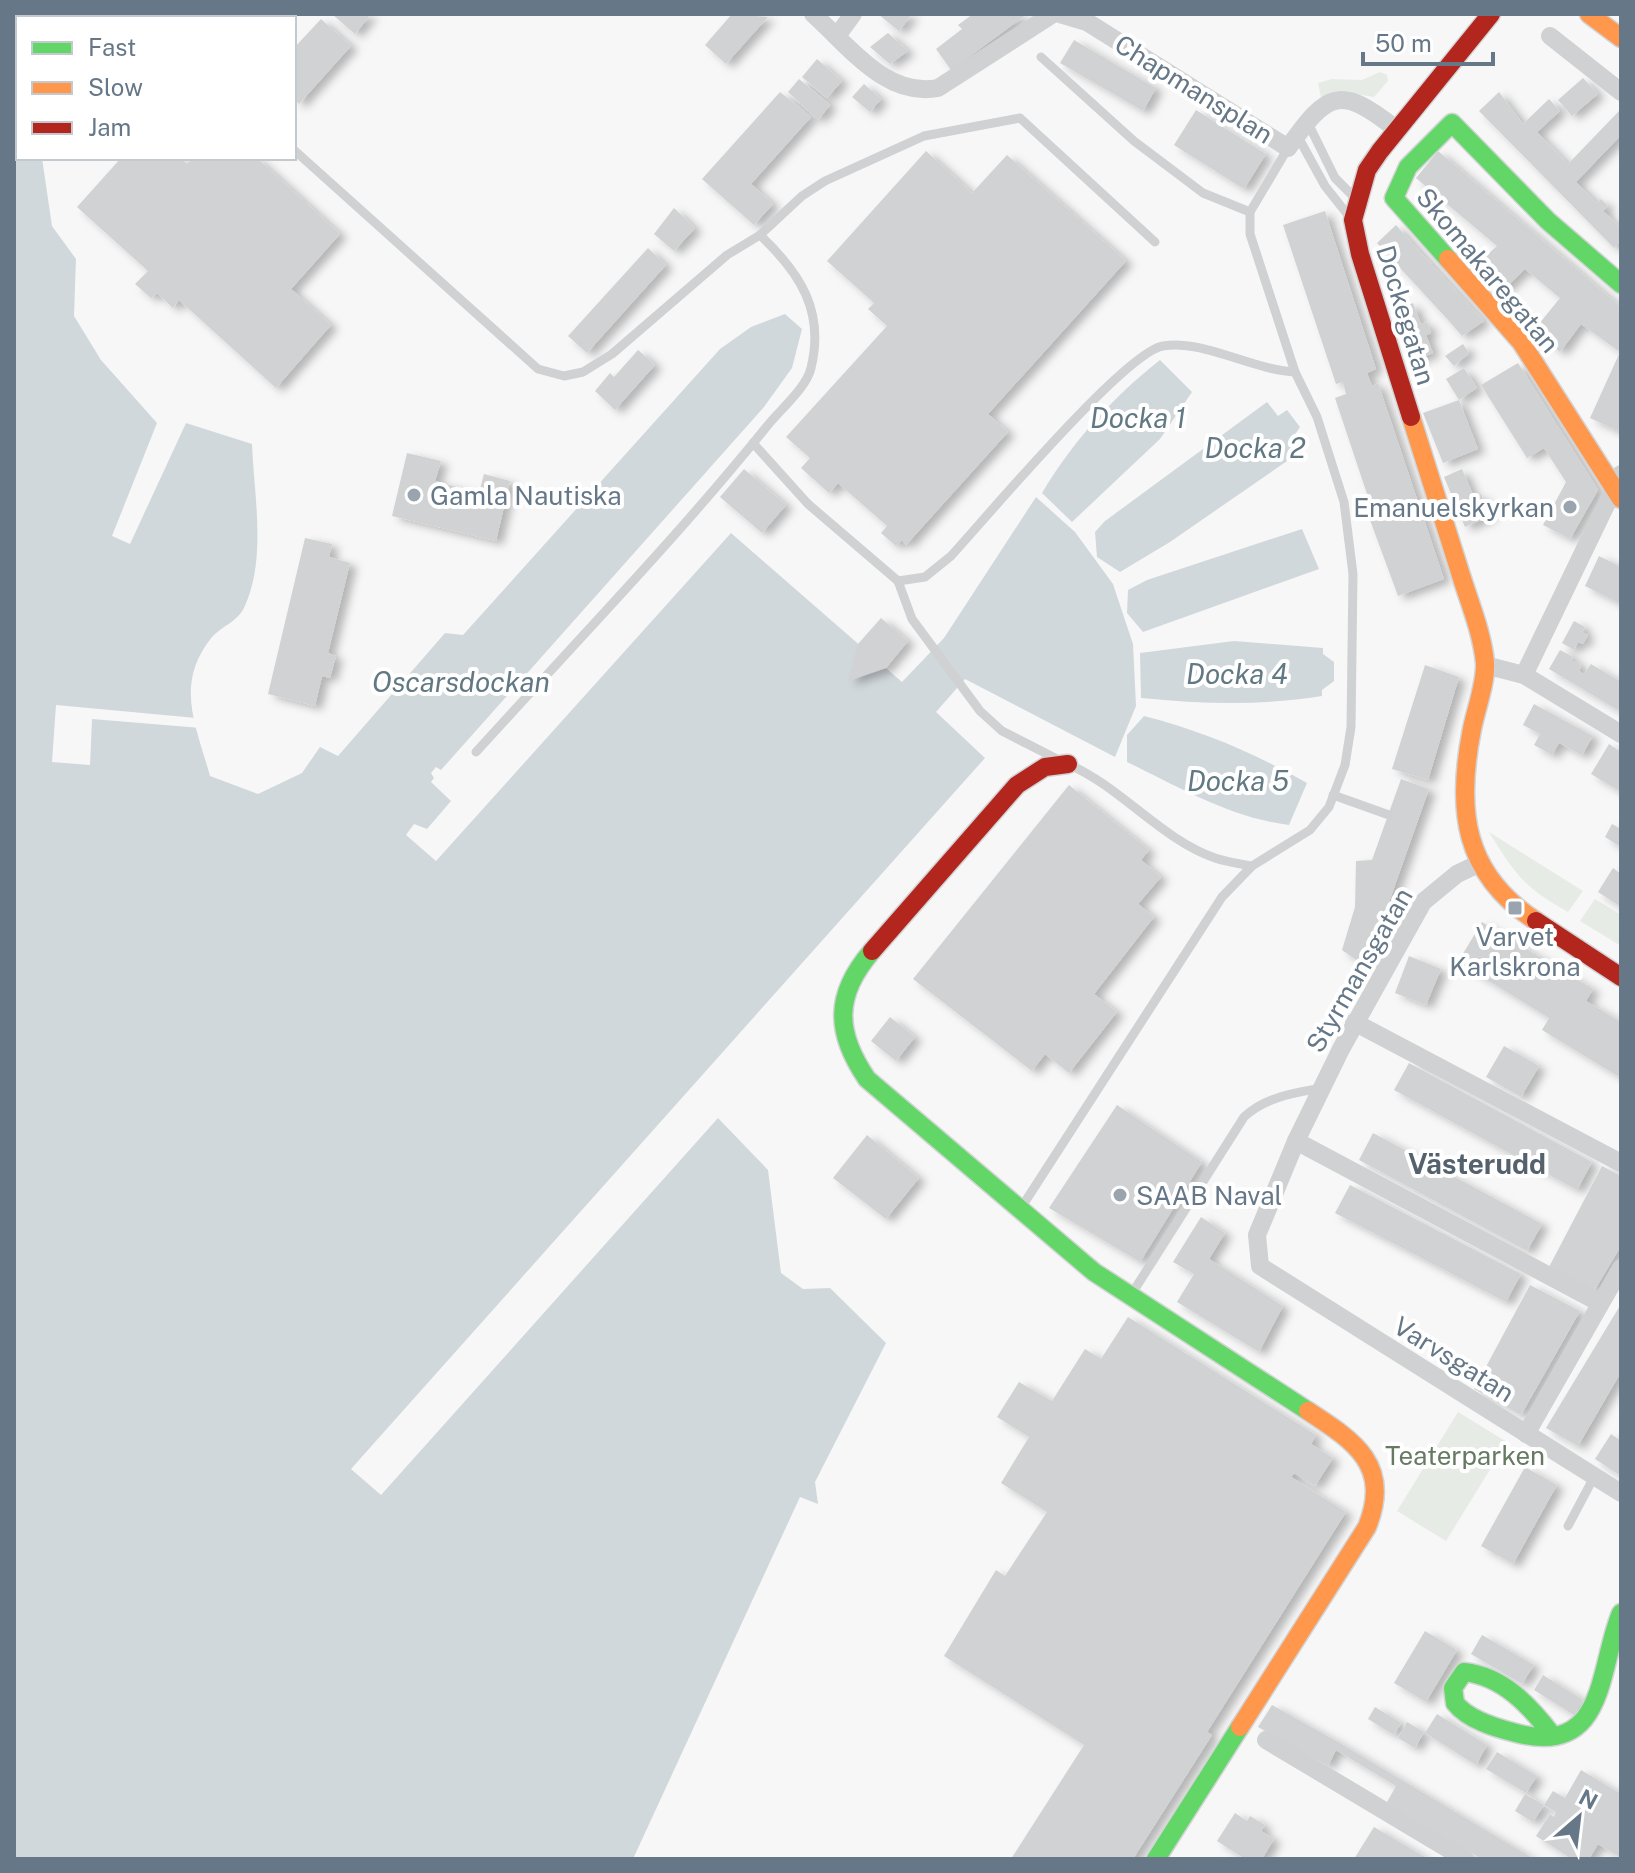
<svg xmlns="http://www.w3.org/2000/svg" width="1635" height="1873" viewBox="0 0 1635 1873" font-family="'Public Sans',sans-serif">
<style>
.green{fill:#e7ebe5}
.water{fill:#d1d8dc}
.pier{fill:#f7f7f7}
.building{fill:#d0d2d3;filter:url(#shadow)}
.lines{fill:none;stroke-linecap:round;stroke-linejoin:round}
.fast-casing{stroke:#d2d4d6;stroke-width:21}
.slow-casing{stroke:#d2d4d6;stroke-width:21}
.jam-casing{stroke:#d2d4d6;stroke-width:21}
.lane{stroke:#cfd1d2;stroke-width:9}
.street{stroke:#cfd1d2;stroke-width:18}
.fast{stroke:#63d668;stroke-width:18}
.slow{stroke:#ff974d;stroke-width:18}
.jam{stroke:#b3261e;stroke-width:18}
.poi-dot{fill:#99a4af;stroke:#fff;stroke-width:3}
.labels{text-anchor:middle;dominant-baseline:central;stroke-width:8;stroke-linejoin:round;paint-order:stroke}
.street-label{font-size:26px;fill:#667888;stroke:#fff}
.poi-label{font-size:26px;fill:#667888;stroke:#fff;text-anchor:start}
.park-label{font-size:26px;fill:#667a61;stroke:#fff}
.water-label{font-size:28px;font-style:italic;fill:#627983;stroke:#fff}
.neighbourhood-label{font-size:28px;font-weight:bold;fill:#55616d;stroke:#fff}
</style>
<defs>
<filter id="shadow"><feDropShadow dx="7" dy="4" stdDeviation="4" flood-color="#0004"/></filter>
</defs>
<rect width="100%" height="100%" fill="#f7f7f7"/>
<g class="green">
<polygon points="1380,72 1387,75 1388,81 1374,97 1336,91 1321,97 1318,83 1332,79 1362,80"/>
<path d="M1489 832 1583 891 1568 912C1524 888 1515 874 1489 832Z"/>
<polygon points="1595,899 1621,915 1621,946 1580,921"/>
<polygon points="1458,1412 1507,1442 1446,1541 1397,1511"/>
</g>
<g class="water">
<path d="M14 14H120L119 18H18V158H42L52 226 76 259 74 316 101 360 157 423 112 536 130 544 186 423 252 444C254 496 267 559 244 608 238 621 221 627 212 637 174 684 196 725 210 776L258 794 302 773 320 747 338 756 445 633 463 635 720 349 751 327 785 314 802 329 792 368 764 407 441 770 436 767 431 773 434 778 431 782 451 801 427 829 414 824 406 835 436 861 731 533 902 682 944 638 1036 497 1075 532 1113 584 1133 644 1136 706 1115 757 965 679 936 712 985 758 351 1469 381 1495 718 1118 768 1170 781 1273 803 1289 830 1288 886 1343 815 1482 818 1504 800 1497 633 1859H14Z"/>
<path d="M1160 360 1192 392 1160 439 1072 522 1042 493C1073 441 1113 397 1160 360Z"/>
<polygon points="1267,402 1278,416 1287,410 1300,427 1294,436 1303,450 1170,542 1120,572 1097,557 1095,532 1105,521"/>
<polygon points="1302,529 1319,569 1143,632 1127,613 1128,590 1147,580"/>
<path d="M1234 641 1323 648V654L1334 662V681L1322 690V696C1261 706 1203 704 1141 698L1140 653Z"/>
<path d="M1144 716C1203 731 1254 753 1307 783L1289 825C1231 818 1179 787 1127 762V735Z"/>
</g>
<polygon class="pier" points="56,705 196,718 201,728 92,719 90,765 52,762"/>
<g class="building">
<polygon points="332,14 371,14 355,34"/>
<polygon points="732,14 768,17 726,64 705,45"/>
<polygon points="878,14 912,14 899,31"/>
<polygon points="973,14 1027,14 951,70 936,49 962,29 958,25"/>
<polygon points="321,19 351,46 299,104 294,99 294,48"/>
<polygon points="888,33 908,51 890,64 870,47"/>
<polygon points="1074,40 1156,88 1143,111 1060,63"/>
<polygon points="817,59 842,81 827,98 802,77"/>
<polygon points="1583,78 1598,94 1572,116 1558,100"/>
<polygon points="799,79 830,105 818,120 788,92"/>
<polygon points="864,84 881,99 870,112 852,97"/>
<polygon points="780,92 811,117 751,184 773,204 754,225 702,179"/>
<polygon points="1499,92 1523,124 1549,99 1560,111 1537,132 1568,164 1619,111 1621,113 1621,135 1576,182 1597,203 1601,199 1608,206 1603,211 1621,228 1621,241 1614,248 1479,111"/>
<polygon points="1196,110 1266,154 1244,189 1174,145"/>
<polygon points="926,151 972,193 1007,155 1126,261 988,414 1008,432 906,545 902,540 896,546 881,533 887,526 838,483 829,493 801,468 810,458 786,437 887,326 868,309 874,303 827,261"/>
<polygon points="1438,151 1621,307 1621,424 1618,431 1590,418 1620,352 1581,324 1560,352 1534,330 1560,298 1525,269 1500,293 1473,267 1497,246 1416,178"/>
<polygon points="121,158 180,158 187,164 192,158 257,158 340,234 291,289 331,325 276,388 179,300 173,308 157,293 151,298 135,284 148,271 77,207"/>
<polygon points="674,208 695,228 674,251 654,234"/>
<polygon points="1325,211 1376,369 1367,373 1372,386 1378,383 1444,579 1398,596 1370,520 1375,518 1335,398 1346,394 1343,382 1336,384 1283,225"/>
<polygon points="1396,225 1421,253 1484,321 1462,336 1449,321 1377,243"/>
<polygon points="648,248 666,265 587,353 568,336"/>
<polygon points="1413,303 1421,324 1427,322 1431,333 1426,335 1433,353 1410,362 1391,312"/>
<polygon points="1463,344 1469,353 1454,366 1445,356"/>
<polygon points="638,350 655,365 615,410 595,391 610,373 614,377"/>
<polygon points="1518,363 1598,490 1570,539 1543,525 1566,482 1544,448 1527,458 1481,385"/>
<polygon points="1464,368 1477,388 1459,400 1446,379"/>
<polygon points="1459,400 1478,449 1443,463 1423,413"/>
<polygon points="407,453 441,461 435,481 479,493 484,474 510,481 496,541 392,516"/>
<polygon points="744,469 786,505 762,533 720,497"/>
<polygon points="1462,469 1474,497 1481,494 1490,516 1465,527 1444,477"/>
<polygon points="305,538 332,544 329,557 350,563 328,653 336,656 330,678 322,676 315,706 268,694"/>
<polygon points="1599,556 1621,567 1621,604 1585,586"/>
<polygon points="881,618 908,641 886,668 848,681 858,644"/>
<polygon points="1574,621 1585,627 1582,632 1588,635 1583,644 1578,642 1574,650 1562,643"/>
<polygon points="1560,650 1573,657 1571,661 1577,661 1581,666 1579,671 1584,674 1591,664 1621,682 1621,712 1549,669"/>
<polygon points="1425,665 1459,677 1428,780 1392,769"/>
<polygon points="1534,704 1593,736 1582,755 1559,743 1552,755 1534,745 1540,734 1523,725"/>
<polygon points="1609,744 1621,752 1621,792 1591,774"/>
<polygon points="1401,779 1429,789 1366,967 1342,950 1355,907 1356,861 1372,860"/>
<polygon points="1069,785 1149,850 1141,860 1161,877 1138,904 1154,917 1094,994 1117,1012 1069,1073 1045,1054 1032,1071 913,979"/>
<polygon points="1612,824 1621,829 1621,847 1605,837"/>
<polygon points="1613,868 1621,874 1621,907 1598,892"/>
<polygon points="1482,922 1593,989 1586,1001 1621,1022 1621,1078 1542,1030 1549,1018 1458,962"/>
<polygon points="1409,956 1441,969 1426,1005 1395,993"/>
<polygon points="890,1017 915,1037 896,1061 871,1041"/>
<polygon points="1504,1046 1539,1066 1521,1097 1486,1077"/>
<polygon points="1409,1063 1592,1162 1577,1190 1394,1090"/>
<polygon points="1117,1105 1202,1162 1140,1262 1049,1208"/>
<polygon points="1373,1133 1542,1224 1527,1251 1359,1160"/>
<polygon points="867,1135 919,1178 886,1219 833,1178"/>
<polygon points="1602,1166 1621,1176 1621,1246 1594,1291 1549,1267"/>
<polygon points="1350,1185 1521,1274 1506,1302 1335,1213"/>
<polygon points="1201,1217 1225,1233 1209,1259 1283,1306 1259,1352 1177,1302 1194,1274 1173,1262"/>
<polygon points="1530,1285 1580,1311 1521,1415 1474,1389"/>
<polygon points="1621,1304 1621,1372 1578,1446 1546,1428"/>
<polygon points="1128,1317 1316,1435 1311,1444 1333,1458 1315,1486 1294,1473 1291,1477 1346,1512 1207,1732 1212,1735 1133,1859 1011,1859 1084,1745 944,1656 996,1570 1005,1576 1047,1512 1001,1483 1029,1437 997,1417 1019,1382 1052,1401 1085,1349 1101,1359"/>
<polygon points="1611,1434 1621,1441 1621,1476 1595,1459"/>
<polygon points="1525,1467 1557,1485 1513,1564 1481,1546"/>
<polygon points="1425,1631 1457,1650 1426,1702 1394,1683"/>
<polygon points="1482,1635 1534,1665 1522,1684 1471,1654"/>
<polygon points="1543,1675 1583,1700 1574,1715 1534,1690"/>
<polygon points="1272,1705 1340,1743 1534,1859 1482,1859 1387,1802 1396,1786 1336,1750 1328,1766 1258,1727"/>
<polygon points="1375,1707 1401,1723 1394,1735 1368,1719"/>
<polygon points="1437,1714 1487,1745 1476,1765 1425,1733"/>
<polygon points="1407,1722 1424,1732 1415,1748 1398,1738"/>
<polygon points="1497,1752 1537,1776 1526,1793 1486,1769"/>
<polygon points="1581,1770 1621,1794 1621,1858 1598,1844 1589,1859 1572,1859 1536,1836 1550,1814 1554,1817 1556,1812 1544,1805 1553,1791 1565,1798"/>
<polygon points="1525,1794 1544,1805 1533,1822 1515,1811"/>
<polygon points="1235,1813 1247,1821 1250,1816 1265,1825 1261,1831 1274,1839 1262,1859 1245,1859 1217,1841"/>
<polygon points="1374,1827 1428,1859 1354,1859"/>
</g>
<g class="lines">
<g class="fast-casing">
<g id="fast">
<polyline points="1448,259 1394,198 1408,167 1452,123 1548,221 1621,284"/>
<path d="M872 951C834 995 835 1032 867 1079L1094 1272 1308 1411"/>
<path d="M1553 1736C1530 1706 1503 1676 1464 1672L1453 1688 1455 1703C1468 1720 1496 1728 1516 1733 1607 1757 1598 1668 1621 1613"/>
<polyline points="1156,1859 1240,1727"/>
</g>
</g>
<g class="slow-casing">
<g id="slow">
<polyline points="1589,14 1621,38"/>
<polyline points="1448,259 1521,342 1621,499"/>
<path d="M1411 417C1427 468 1443 518 1459 569 1468 599 1482 631 1485 663 1486 683 1476 709 1472 729 1456 809 1463 874 1536 921"/>
<path d="M1240 1727 1367 1527C1392 1465 1354 1441 1308 1411"/>
</g>
</g>
<g class="jam-casing">
<g id="jam">
<polyline points="1411,417 1360,254 1353,220 1367,170 1380,151 1491,14"/>
<polyline points="1536,921 1621,977"/>
<polyline points="872,951 1017,785 1045,767 1068,764"/>
</g>
</g>
<g class="lane">
<polyline points="1307,121 1335,178 1353,196"/>
<polyline points="1297,135 1325,186 1348,215"/>
<polyline points="294,150 538,369 564,376 583,372 612,354 727,255 760,235 802,196 825,181 924,136 1020,118 1155,242"/>
<polyline points="1250,212 1288,148"/>
<polyline points="753,443 808,504 898,581 912,619 980,711 1002,731 1055,758"/>
<path d="M898 581 925 577 951 556C985 519 1125 352 1163 346 1202 339 1253 370 1295 372"/>
<path d="M476 752C574 644 676 539 768 425 780 410 807 387 811 368 825 311 800 273 760 235"/>
<path d="M1068 764C1121 787 1161 839 1215 858 1227 862 1240 864 1252 866"/>
<polyline points="1333,795 1389,815"/>
<polyline points="1021,1208 1222,897 1252,866 1310,830 1329,807 1345,765 1351,727 1353,574 1344,502 1317,417 1295,372 1250,234 1250,212 1203,193 1134,141 1041,57"/>
<path d="M1131 1295 1244 1117C1265 1097 1294 1093 1322 1088"/>
<polyline points="1568,1526 1594,1477"/>
</g>
<g class="street">
<path d="M813 14C849 46 886 98 938 88L1053 14"/>
<path d="M1060 14 1087 22 1288 148C1328 91 1340 85 1396 129"/>
<polyline points="837,36 853,14"/>
<polyline points="1550,36 1621,92"/>
<polyline points="1485,665 1524,675 1621,734"/>
<polyline points="1524,675 1621,474"/>
<polyline points="1478,864 1457,874 1423,902 1341,1049 1296,1141 1257,1235 1260,1266 1621,1493"/>
<polyline points="1354,1022 1621,1163"/>
<polyline points="1296,1141 1600,1303"/>
<polyline points="1526,1434 1621,1268"/>
<polyline points="1266,1740 1465,1859"/>
</g>
<use href="#fast" class="fast"/>
<use href="#slow" class="slow"/>
<use href="#jam" class="jam"/>
</g>
<g class="poi-dot">
<circle cx="414" cy="495" r="8"/>
<circle cx="1570" cy="507" r="8"/>
<rect x="1507" y="900" width="16" height="16" rx="4"/>
<circle cx="1120" cy="1195" r="8"/>
</g>
<g class="labels">
<g class="street-label">
<text transform="translate(1194 89) rotate(32)">Chapmansplan</text>
<text transform="translate(1488 270) rotate(50)">Skomakaregatan</text>
<text transform="translate(1406 315) rotate(73)">Dockegatan</text>
<text transform="translate(1359 970) rotate(-60)">Styrmansgatan</text>
<text transform="translate(1454 1359) rotate(32)">Varvsgatan</text>
</g>
<g class="poi-label">
<text x="430" y="495">Gamla Nautiska</text>
<text x="1554" y="507" text-anchor="end">Emanuelskyrkan</text>
<text x="1515" y="936" text-anchor="middle">Varvet<tspan x="1515" dy="30">Karlskrona</tspan></text>
<text x="1136" y="1195">SAAB Naval</text>
</g>
<g class="park-label">
<text x="1465" y="1455">Teaterparken</text>
</g>
<g class="water-label">
<text x="1138" y="417">Docka 1</text>
<text x="1255" y="447">Docka 2</text>
<text x="1237" y="673">Docka 4</text>
<text x="461" y="681">Oscarsdockan</text>
<text x="1238" y="780">Docka 5</text>
</g>
<g class="neighbourhood-label">
<text x="1477" y="1163">Västerudd</text>
</g>
</g>
<rect width="1635" height="1873" fill="none" stroke="#667888" stroke-width="32"/>
<rect x="16" y="16" width="280" height="144" fill="#ffffff" stroke="#c2c9cf" stroke-width="2"/>
<rect x="32" y="42" width="40" height="12" fill="#63d668" stroke="#c2c9cf" stroke-width="2"/>
<text x="88" y="56" font-size="24" fill="#667888">Fast</text>
<rect x="32" y="82" width="40" height="12" fill="#ff974d" stroke="#c2c9cf" stroke-width="2"/>
<text x="88" y="96" font-size="24" fill="#667888">Slow</text>
<rect x="32" y="122" width="40" height="12" fill="#b3261e" stroke="#c2c9cf" stroke-width="2"/>
<text x="88" y="136" font-size="24" fill="#667888">Jam</text>
<g transform="translate(1579 1817) rotate(28)" stroke="#ffffff" stroke-width="6" paint-order="stroke">
<path d="M0-6L14 30L0 20L-14 30Z" fill="#667888"/>
<text y="-12" font-size="22" font-weight="bold" text-anchor="middle" fill="#667888">N</text>
</g>
<path d="M1363 52v12h130v-12" fill="none" stroke="#667888" stroke-width="4"/>
<text x="1375" y="52" font-size="24" fill="#667888" stroke="#ffffff" stroke-width="6" paint-order="stroke">50 m</text>
</svg>
